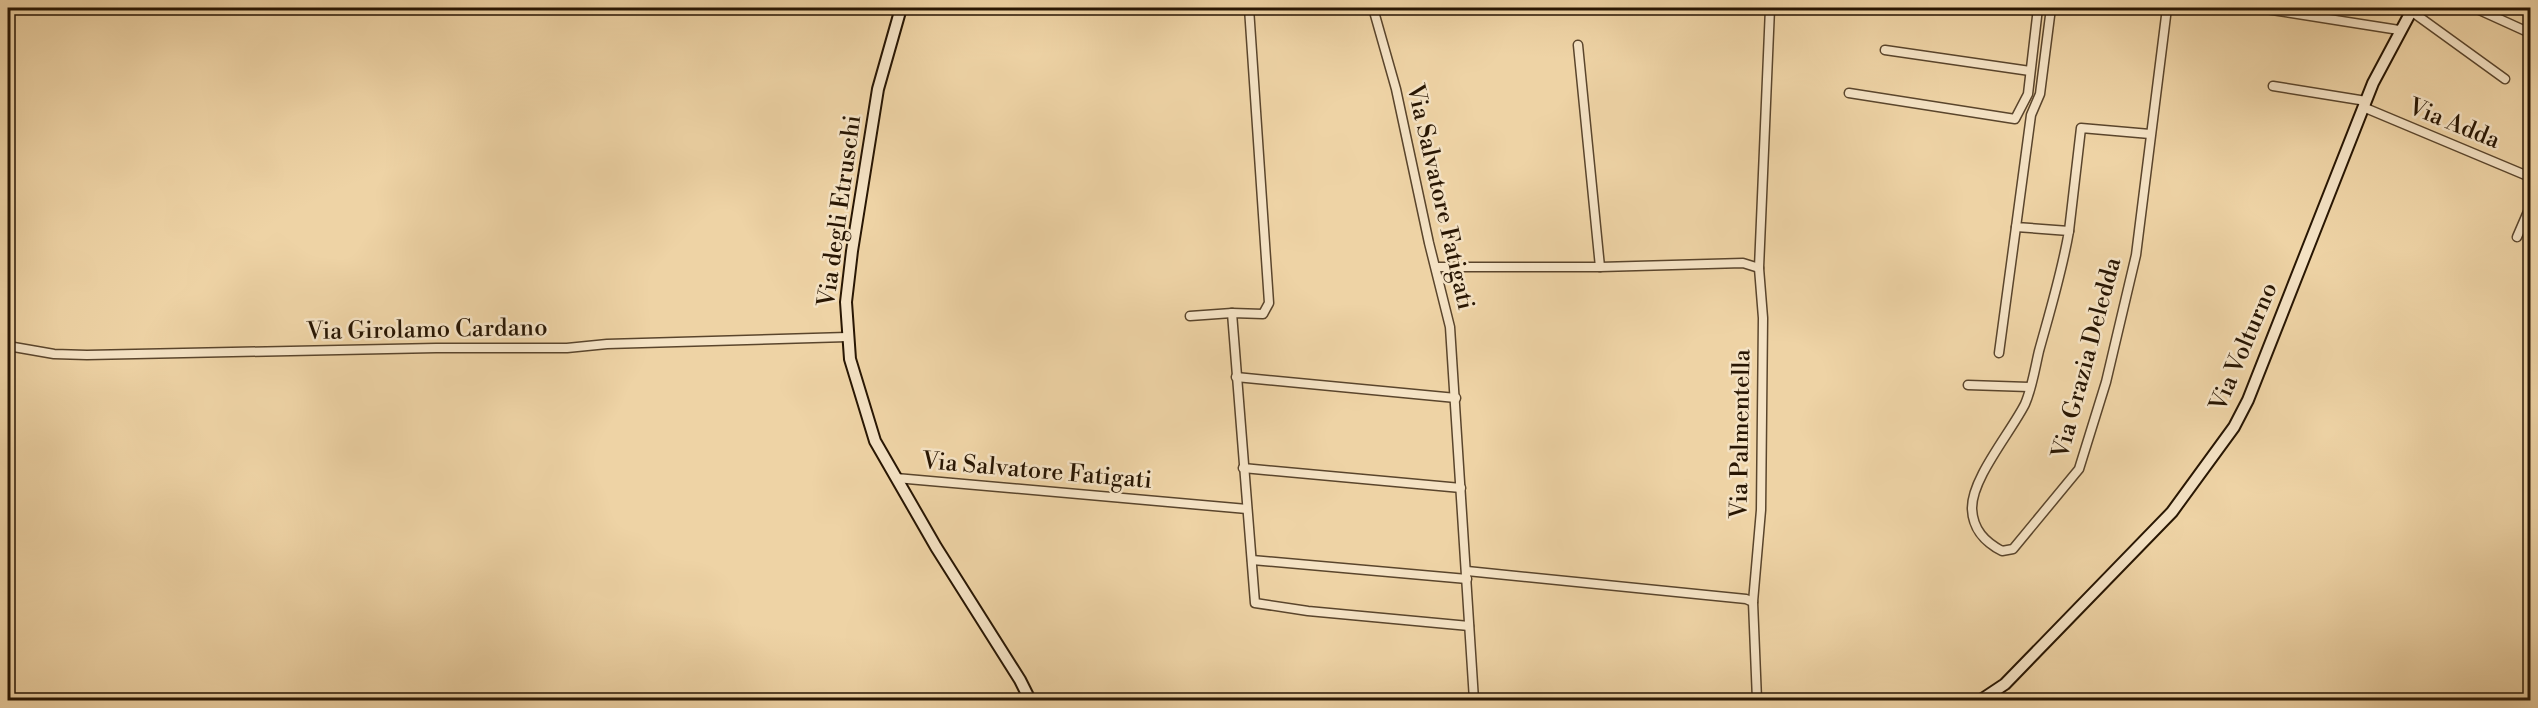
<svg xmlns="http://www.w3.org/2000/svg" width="2538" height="708" viewBox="0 0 2538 708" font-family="'Libre Bodoni',serif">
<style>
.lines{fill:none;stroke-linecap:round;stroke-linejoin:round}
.street-casing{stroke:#5a452c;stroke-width:11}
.secondary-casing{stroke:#281603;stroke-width:14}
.street{stroke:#f4e2c4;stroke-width:8}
.secondary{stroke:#f4e2c4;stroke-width:10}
.labels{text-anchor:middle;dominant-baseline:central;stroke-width:5;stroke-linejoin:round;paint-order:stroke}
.street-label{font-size:24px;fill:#281603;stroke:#f4e2c4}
</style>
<rect width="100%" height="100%" fill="#eed3a5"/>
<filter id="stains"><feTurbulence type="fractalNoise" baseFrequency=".00333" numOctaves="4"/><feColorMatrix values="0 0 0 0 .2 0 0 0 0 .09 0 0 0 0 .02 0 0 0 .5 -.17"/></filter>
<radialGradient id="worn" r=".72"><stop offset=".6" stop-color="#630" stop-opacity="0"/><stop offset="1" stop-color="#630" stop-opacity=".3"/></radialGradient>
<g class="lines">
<g class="street-casing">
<g id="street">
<polyline points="1249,8 1269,303 1263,314 1232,313 1255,603 1308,611 1469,626"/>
<polyline points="1373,8 1396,89 1429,243 1450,327 1474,700"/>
<path d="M2051 8 2040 94 2031 115 2016 227 2069 231C2062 272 2050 311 2039 351 2035 368 2032 388 2025 404 2011 432 1971 479 1972 509 1973 530 1985 542 2002 551L2013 549 2079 469 2106 382 2136 255 2167 8"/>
<polyline points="2259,8 2399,30"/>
<polyline points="2475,8 2530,33"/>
<polyline points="2411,11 2505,79"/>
<polyline points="1578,45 1600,267"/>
<polyline points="1885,50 2030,71"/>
<polyline points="2273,86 2366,101"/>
<polyline points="1849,93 2015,119 2028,94 2038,8"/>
<polyline points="2363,107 2530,177"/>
<polyline points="2069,231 2081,128 2150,134"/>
<polyline points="2517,237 2530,207"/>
<polyline points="1436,267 1600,267 1743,263 1759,268"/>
<polyline points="1190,316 1232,313"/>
<polyline points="8,346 54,354 87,355 436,348 567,348 607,344 847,337"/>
<polyline points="1999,353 2016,227"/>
<polyline points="1236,377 1456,398"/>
<polyline points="1968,385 2029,387"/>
<polyline points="1243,468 1461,488"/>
<polyline points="896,478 1247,509"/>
<polyline points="1252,560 1467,579"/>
<polyline points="1467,571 1746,599 1753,602"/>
<polyline points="1757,700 1753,602 1761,510 1763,318 1759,268 1770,8"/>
</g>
</g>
<g class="secondary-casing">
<g id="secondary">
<polyline points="901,8 878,89 852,251 846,302 850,359 875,441 936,547 1020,680 1030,700"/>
<polyline points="1981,700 2005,684 2172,512 2234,427 2248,400 2373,83 2413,8"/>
</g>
</g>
<use href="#street" class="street"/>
<use href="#secondary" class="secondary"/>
</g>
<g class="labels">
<g class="street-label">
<text transform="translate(2454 124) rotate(22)">Via Adda</text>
<text transform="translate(1440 197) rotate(77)">Via Salvatore Fatigati</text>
<text transform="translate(840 211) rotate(-82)">Via degli Etruschi</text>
<text transform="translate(427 330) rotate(-1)">Via Girolamo Cardano</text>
<text transform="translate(2244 347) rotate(-67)">Via Volturno</text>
<text transform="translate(2087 358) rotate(-75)">Via Grazia Deledda</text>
<text transform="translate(1741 434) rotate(-89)">Via Palmentella</text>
<text transform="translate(1037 471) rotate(5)">Via Salvatore Fatigati</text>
</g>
</g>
<rect width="2538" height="708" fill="none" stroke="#eed3a5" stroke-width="30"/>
<rect x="9" y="9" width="2520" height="690" fill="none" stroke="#281603" stroke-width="3"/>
<rect x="15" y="15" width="2508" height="678" fill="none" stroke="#281603" stroke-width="1.5"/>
<rect width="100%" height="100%" filter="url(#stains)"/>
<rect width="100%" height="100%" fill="url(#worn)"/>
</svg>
